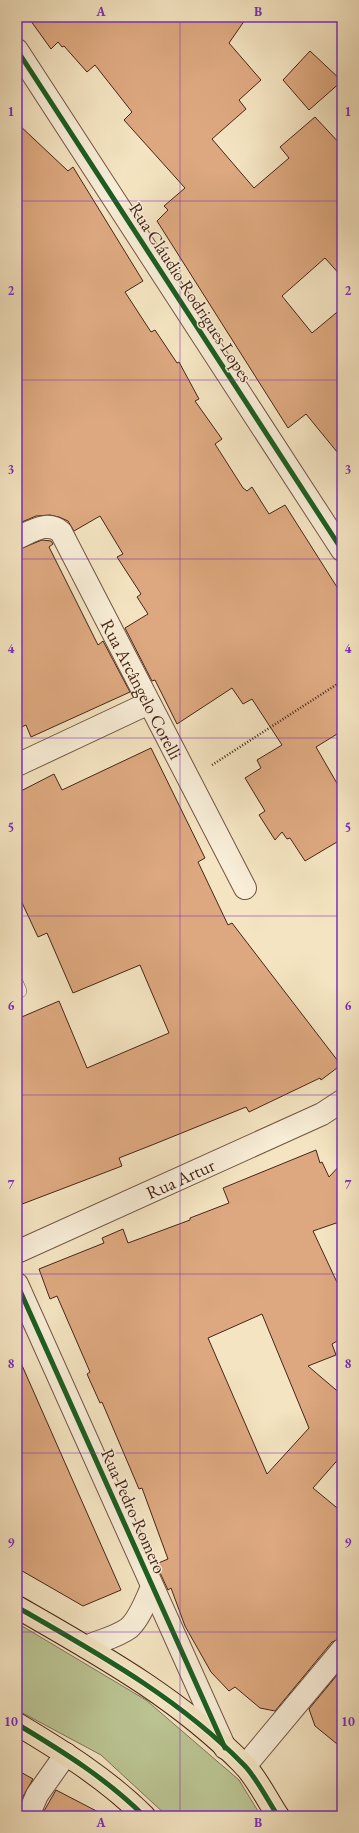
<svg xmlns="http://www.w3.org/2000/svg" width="359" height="1833" viewBox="0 0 359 1833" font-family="'EB Garamond',serif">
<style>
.green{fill:#bbc493;stroke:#807456}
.building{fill:#dda87f;stroke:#462519;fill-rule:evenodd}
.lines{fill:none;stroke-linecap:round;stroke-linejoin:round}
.lane-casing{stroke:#725543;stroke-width:14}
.street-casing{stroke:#725543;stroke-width:24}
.primary-casing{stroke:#462519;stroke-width:24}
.path{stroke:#462519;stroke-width:2.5;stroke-dasharray:1 2;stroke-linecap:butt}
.lane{stroke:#f8edd7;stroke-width:13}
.street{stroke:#f8edd7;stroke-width:22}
.primary{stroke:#f4e4c1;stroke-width:22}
.cycleway-casing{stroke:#f8edd7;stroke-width:8}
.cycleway{stroke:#1b5e20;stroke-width:5}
.grid{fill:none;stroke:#7b2cbf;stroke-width:1;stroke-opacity:0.55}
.labels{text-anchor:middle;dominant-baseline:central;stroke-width:3;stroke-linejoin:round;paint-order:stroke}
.street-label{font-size:18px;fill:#462519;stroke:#f8edd7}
.neatline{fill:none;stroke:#7b2cbf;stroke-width:1.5}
.grid-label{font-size:13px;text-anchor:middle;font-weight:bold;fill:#7b2cbf}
</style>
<rect width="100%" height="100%" fill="#f4e4c1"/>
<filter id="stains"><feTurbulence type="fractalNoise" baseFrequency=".005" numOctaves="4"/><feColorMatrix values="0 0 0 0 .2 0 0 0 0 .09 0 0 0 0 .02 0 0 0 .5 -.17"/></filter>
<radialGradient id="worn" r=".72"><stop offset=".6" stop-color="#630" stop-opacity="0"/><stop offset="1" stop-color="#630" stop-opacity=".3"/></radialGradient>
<polygon class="green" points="17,1623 146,1700 239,1780 261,1816 167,1816 101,1755 17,1710"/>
<g class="building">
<polygon points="28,17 247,17 229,43 261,80 239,100 246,109 212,139 254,188 289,158 280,147 315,117 342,146 342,277 325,258 282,296 312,333 342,308 342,458 306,414 288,428 157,221 168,210 164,206 185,188 124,120 132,112 95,65 87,72 64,46 62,47 58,42 51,49"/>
<polygon points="310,51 342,81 309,110 283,80"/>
<polygon points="17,123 68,171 73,167 143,281 125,292 151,332 155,330 177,363 179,362 199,399 195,401 222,439 215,444 243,488 247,491 252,487 269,514 285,505 342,595 342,731 316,747 342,792 342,839 305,861 290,838 287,839 282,832 275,840 259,815 265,811 245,778 261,768 257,760 282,745 252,699 243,704 232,688 177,724 155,680 152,681 125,628 148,614 137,597 141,594 117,557 123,554 100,516 74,531 68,521 59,517 50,515 36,516 17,524"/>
<polygon points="42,540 51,541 53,544 49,547 98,645 103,641 130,692 31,737 26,725 17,729 17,550"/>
<polygon points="151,748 205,858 198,862 228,925 232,923 341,1065 321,1080 320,1078 249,1112 246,1107 152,1145 119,1158 122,1166 17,1206 17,1019 59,1001 87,1068 169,1033 140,965 73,993 47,933 38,937 17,892 17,793 54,774 62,790"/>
<path d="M316 1150 320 1163 322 1162 329 1177 342 1163V1221L313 1231 342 1293V1338L332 1344 336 1355 308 1366 342 1395V1455L313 1488 342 1512V1638L332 1642 275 1711 260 1708 235 1687 229 1691 211 1672 185 1626 171 1588 168 1590 156 1564 168 1559 142 1488 139 1489 102 1402 100 1403 87 1374 90 1372 57 1296 50 1299 39 1269 104 1243 102 1238 123 1229 128 1243 190 1220V1218L229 1203 223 1188ZM262 1314 309 1428 267 1474 208 1338Z"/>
<polygon points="17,1354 121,1590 83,1606 17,1568"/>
<polygon points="342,1669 342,1748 315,1726 309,1709"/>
<polygon points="17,1770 33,1779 21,1800 17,1797"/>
<polygon points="56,1790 106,1816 55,1816 44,1811"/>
</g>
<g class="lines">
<g class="lane-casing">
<polyline id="lane" points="17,984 20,991"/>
</g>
<g class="street-casing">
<g id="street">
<polyline points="17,50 342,550"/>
<path id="s1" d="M17 538C31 532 47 520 61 532L245 888"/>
<polyline points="17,765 149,703"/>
<path id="s2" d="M17 1252 322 1114 342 1101"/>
<polyline points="17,1284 225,1748"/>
<path d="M86 1647C99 1641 117 1637 129 1628 140 1618 146 1600 152 1587"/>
<polyline points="245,1766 342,1650"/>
<polyline points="28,1816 37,1795 66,1754"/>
</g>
</g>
<g class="primary-casing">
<g id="primary">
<path d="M17 1607C97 1653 179 1698 244 1765 256 1777 268 1801 278 1816"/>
<path d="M17 1724C62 1751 107 1779 144 1816"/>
</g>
</g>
<polyline class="path" points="212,765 342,681"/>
<use href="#lane" class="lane"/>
<use href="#street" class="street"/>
<use href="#primary" class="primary"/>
<g class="cycleway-casing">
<g id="cycleway">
<polyline points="17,50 342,550"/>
<polyline points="17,1284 225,1748"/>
<path d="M17 1607C97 1653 179 1698 244 1765 256 1777 268 1801 278 1816"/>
<path d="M17 1724C62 1751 107 1779 144 1816"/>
</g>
</g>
<use href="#cycleway" class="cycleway"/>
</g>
<path class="grid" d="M180 17V1816M17 201H342M17 380H342M17 559H342M17 738H342M17 916H342M17 1095H342M17 1274H342M17 1453H342M17 1632H342"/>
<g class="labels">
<g class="street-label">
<text transform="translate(191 292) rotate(57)">Rua Cláudio Rodrigues Lopes</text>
<text stroke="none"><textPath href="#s1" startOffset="224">Rua Arcângelo Corelli</textPath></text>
<text stroke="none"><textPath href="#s2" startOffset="179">Rua Artur</textPath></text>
<text transform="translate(134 1511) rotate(66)">Rua Pedro Romero</text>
</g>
</g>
<rect width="359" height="1833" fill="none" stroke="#f4e4c1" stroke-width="44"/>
<rect x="22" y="22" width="315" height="1789" class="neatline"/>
<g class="grid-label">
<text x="101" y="16">A</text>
<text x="258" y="16">B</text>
<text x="11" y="116">1</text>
<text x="348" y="116">1</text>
<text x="11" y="295">2</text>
<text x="348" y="295">2</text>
<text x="11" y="474">3</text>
<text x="348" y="474">3</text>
<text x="11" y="653">4</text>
<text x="348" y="653">4</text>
<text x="11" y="832">5</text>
<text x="348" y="832">5</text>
<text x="11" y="1010">6</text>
<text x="348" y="1010">6</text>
<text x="11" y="1189">7</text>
<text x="348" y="1189">7</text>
<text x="11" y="1368">8</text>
<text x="348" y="1368">8</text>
<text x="11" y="1547">9</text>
<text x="348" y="1547">9</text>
<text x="11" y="1726">10</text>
<text x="348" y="1726">10</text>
<text x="101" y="1827">A</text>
<text x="258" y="1827">B</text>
</g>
<rect width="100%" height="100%" filter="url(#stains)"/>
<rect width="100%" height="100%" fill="url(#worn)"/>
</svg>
